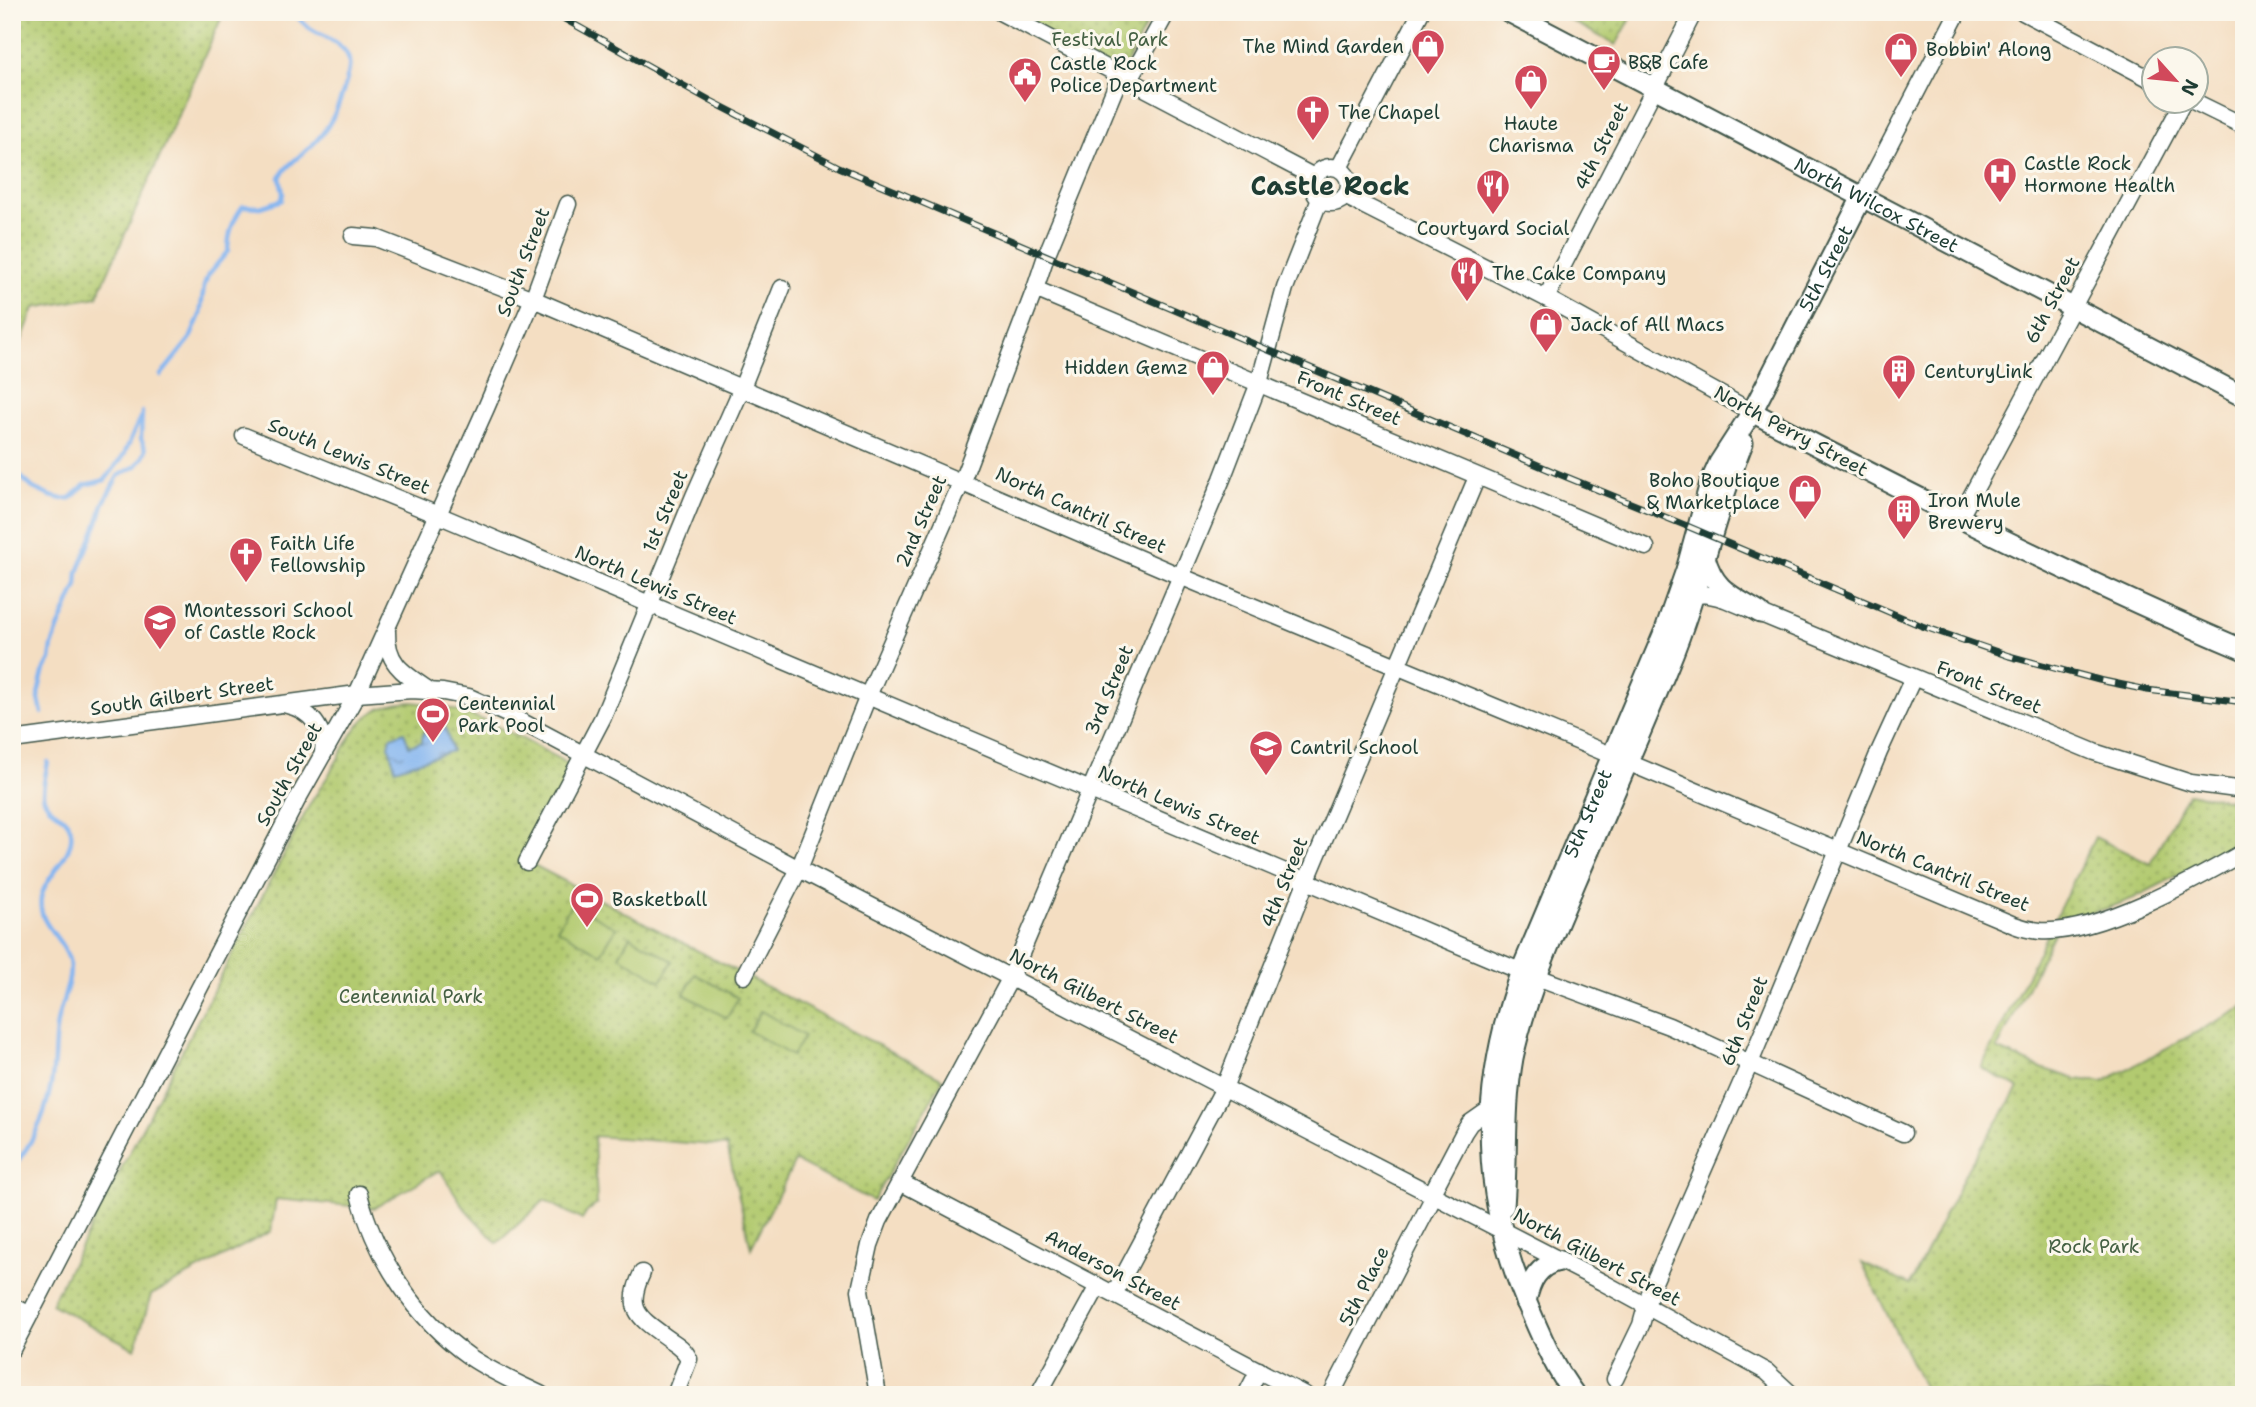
<svg xmlns="http://www.w3.org/2000/svg" width="2256" height="1407" viewBox="0 0 2256 1407" font-family="'Shantell Sans',sans-serif">
<style>
.grass{fill:url(#grass-dots);stroke:#688452;stroke-width:2}
.garden{fill:#b2ca70;stroke:#688452;stroke-width:2}
.water{fill:url(#water-ripples);stroke:#527992;stroke-width:2}
.lines{fill:none;stroke-linecap:round;stroke-linejoin:round}
.stream{stroke:#84b5f0;stroke-width:4.5}
.minor-casing{stroke:#3f5549;stroke-width:19}
.major-casing{stroke:#3f5549;stroke-width:23}
.minor{stroke:#fff;stroke-width:16}
.major{stroke:#fff;stroke-width:19}
.rail-casing{stroke:#1f3d34;stroke-width:7}
.rail{stroke:#fbf7ec;stroke-width:4.5;stroke-dasharray:13;stroke-linecap:butt}
.labels{text-anchor:middle;dominant-baseline:central;stroke-width:6;stroke-linejoin:round;paint-order:stroke}
.park-label{font-size:19px;fill:#446043;stroke:#fbf7ec}
.poi-label{font-size:19px;fill:#1f3d34;stroke:#fbf7ec;text-anchor:start}
.street-label{font-size:19px;fill:#1f3d34;stroke:#fbf7ec}
.district-label{font-size:26px;font-weight:bold;fill:#1f3d34;stroke:#fbf7ec}
</style>
<defs>
<pattern id="grass-dots" width="8" height="8" patternUnits="userSpaceOnUse" patternTransform="scale(1.75)"><rect width="8" height="8" fill="#b2ca70"/><path d="M2 2h.1M6 6h.1" fill="none" stroke="#90a55d" stroke-width="1.8" stroke-linecap="round"/></pattern>
<pattern id="water-ripples" width="26" height="14" patternUnits="userSpaceOnUse" patternTransform="scale(1.75)"><rect width="26" height="14" fill="#84b5f0"/><path d="M2 4q2-2 4 0t4 0M15 11q2-2 4 0t4 0" fill="none" stroke="#6b94c3"/></pattern>
</defs>
<rect width="100%" height="100%" fill="#fbf7ec"/>
<filter id="ink" filterUnits="userSpaceOnUse"><feTurbulence type="fractalNoise" baseFrequency=".0143" numOctaves="2"/><feDisplacementMap in="SourceGraphic" scale="14" xChannelSelector="R" yChannelSelector="G"/><feConvolveMatrix kernelMatrix="1 2 1 2 8 2 1 2 1" color-interpolation-filters="sRGB"/></filter>
<filter id="wash" filterUnits="userSpaceOnUse"><feTurbulence type="fractalNoise" baseFrequency=".00686" numOctaves="4" result="noise"/><feDisplacementMap in="SourceGraphic" scale="28" xChannelSelector="R" yChannelSelector="G"/><feGaussianBlur stdDeviation="1.57" result="paint"/><feColorMatrix in="noise" values="0 0 0 0 0 0 0 0 0 0 0 0 0 0 0 0 0 1.4 0 .05"/><feComposite in="paint" operator="in"/></filter>
<g filter="url(#wash)">
<rect width="100%" height="100%" fill="#f4dec2"/>
<g class="grass">
<polygon points="12,12 224,12 97,297 34,308 12,366"/>
<polygon points="1000,12 1153,12 1120,76"/>
<polygon points="1567,12 1621,12 1631,18 1616,45 1564,17"/>
<path d="M412 702C473 707 524 740 577 769L528 862 943 1079 873 1201 795 1161 751 1248 727 1146 594 1136 597 1204 587 1212 582 1220 545 1200 497 1243 465 1209 440 1170 374 1208 276 1199 271 1231 151 1295 135 1349 51 1304 311 802C319 790 328 777 335 764 357 726 363 705 412 702Z"/>
<polygon points="2188,793 2244,802 2244,838 2202,863 2134,898 2108,908 2060,921 1997,1049 2038,1067 2076,1079 2103,1082 2244,1007 2244,1395 1927,1395 1862,1263 1910,1285 1968,1168 2019,1088 1981,1068 2095,837 2150,864"/>
</g>
<g class="garden">
<polygon points="572,903 616,928 601,954 557,929"/>
<polygon points="630,936 673,961 661,981 619,956"/>
<polygon points="695,974 738,998 727,1018 684,994"/>
<polygon points="761,1011 804,1036 792,1056 749,1031"/>
</g>
<path class="water" d="M444 723 452 751 395 769 389 746 391 737 404 732 409 746 422 742C421 728 433 726 444 723Z"/>
<g class="lines">
<g class="stream">
<path d="M161 375 190 339 200 315 204 286 208 275 228 251C228 235 233 219 243 206L260 207 282 200 283 193 280 177C288 163 299 158 310 147 330 129 339 107 346 82 349 72 352 61 345 51 331 34 305 33 295 12"/>
<polyline points="12,473 21,477 33,488 50,496 62,499 71,498 85,485 105,480 123,457 140,418"/>
<polyline points="42,713 38,694 43,673 50,660 52,646 58,629 77,585 78,572 98,522 103,504 118,476 136,466 143,457 146,449 141,439 142,412"/>
<path d="M12 1168C36 1140 49 1108 53 1071 55 1054 54 1035 58 1018 62 1000 73 979 69 960 63 937 37 925 41 898 45 875 75 856 71 831 69 813 45 813 43 794 43 784 46 772 48 762"/>
</g>
</g>
</g>
<g filter="url(#ink)">
<g class="lines">
<g class="minor-casing">
<g id="minor">
<polyline points="1000,12 1314,177"/>
<polyline points="2023,12 2154,81"/>
<polyline points="1129,81 1167,12"/>
<polyline points="2195,102 2244,126"/>
<circle cx="1331" cy="185" r="18"/>
<polyline points="1339,168 1421,12"/>
<polyline points="1345,196 1546,298 1752,412"/>
<polyline points="1862,197 1958,12"/>
<polyline points="353,236 376,238 533,299 1180,576 1613,756"/>
<polyline points="1035,289 1646,547"/>
<polyline points="1546,298 1694,12"/>
<polyline points="244,436 438,515 1513,968 1669,1026 1903,1133"/>
<polyline points="1959,519 2183,102"/>
<path d="M1686 600C1699 591 1711 595 1725 599L2094 752 2191 783 2244 790"/>
<path d="M387 631C386 663 403 673 427 689"/>
<path d="M287 705C310 710 326 729 323 754"/>
<polyline points="12,740 357,694 412,690 443,692 469,697 509,715 799,869 1602,1282 1767,1372 1792,1395"/>
<path d="M1627 762 2014 925C2022 928 2031 930 2040 931 2096 935 2195 880 2244 852"/>
<polyline points="527,862 603,717 694,496 741,390 782,288"/>
<polyline points="744,976 799,869 868,696 962,481 1035,289 1046,256 1120,76"/>
<polyline points="900,1182 1305,1395"/>
<path d="M359 1194C375 1257 416 1319 470 1357 492 1372 517 1383 542 1395"/>
<polyline points="1431,1195 1464,1132 1470,1123 1490,1109"/>
<path d="M642 1273C624 1311 640 1318 670 1340 678 1345 685 1350 689 1359L675 1395"/>
<polyline points="1114,1294 1224,1088 1306,882 1477,477"/>
<polyline points="12,1306 29,1314"/>
<polyline points="12,1349 297,800 357,694 486,408 533,299 568,204"/>
<polyline points="1615,1379 1641,1325 1651,1289 1750,1063 1879,752 1913,678"/>
<polyline points="878,1395 860,1290 870,1245 879,1221 1011,977 1222,479 1259,383 1285,288 1320,199"/>
<polyline points="1038,1395 1098,1286"/>
<polyline points="1246,1395 1259,1370"/>
<polyline points="1331,1395 1434,1196"/>
</g>
</g>
<g class="major-casing">
<g id="major">
<path id="s1" d="M1509 12 2244 397"/>
<path d="M1752 412C1914 496 2076 579 2244 650"/>
<path d="M1705 557C1714 591 1733 596 1760 613"/>
<path d="M1504 1206C1508 1157 1504 1108 1513 1058 1526 996 1552 937 1577 879 1608 807 1640 736 1669 664 1699 592 1714 515 1743 443"/>
<path d="M1526 1302C1530 1281 1538 1265 1560 1261"/>
<path id="s2" d="M1575 1395C1556 1370 1544 1343 1532 1315 1479 1198 1478 1091 1521 971L1665 630 1686 570 1710 483 1719 463 1752 412 1862 197"/>
</g>
</g>
<use href="#minor" class="minor"/>
<use href="#major" class="major"/>
<g class="rail-casing">
<polyline id="rail" points="552,12 711,101 839,167 1559,474 1687,526 1922,626 2009,656 2099,680 2147,690 2244,702"/>
</g>
<use href="#rail" class="rail"/>
</g>
</g>
<defs>
<g id="shop-pin" transform="scale(1.75)"><path d="M0 17L-7.5 6A9.5 9.5 0 1 1 7.5 6Z" fill="#d1495b" stroke="#fbf7ec"/><path d="M-5-2.5h2.3a2.7 3.5 0 0 1 5.4 0H5L5.5 6h-11ZM-1.5-2.5h3a1.5 2.3 0 0 0-3 0Z" fill="#fff"/></g>
<g id="cafe-pin" transform="scale(1.75)"><path d="M0 17L-7.5 6A9.5 9.5 0 1 1 7.5 6Z" fill="#d1495b" stroke="#fbf7ec"/><path d="M-5.5-4.5H6V0H3Q3 3.5 0 3.5H-2.5Q-5.5 3.5-5.5 0ZM3-3.2v2h1.7v-2ZM-6 4.5H4V6H-6Z" fill="#fff"/></g>
<g id="civic-pin" transform="scale(1.75)"><path d="M0 17L-7.5 6A9.5 9.5 0 1 1 7.5 6Z" fill="#d1495b" stroke="#fbf7ec"/><path d="M-.6-6.5H3V-4.5H.6V-3L4-1V1h2V6H-6V1h2V-1L-.6-3ZM-1.2 2.5V6h2.4V2.5Z" fill="#fff"/></g>
<g id="church-pin" transform="scale(1.75)"><path d="M0 17L-7.5 6A9.5 9.5 0 1 1 7.5 6Z" fill="#d1495b" stroke="#fbf7ec"/><path d="M-1.2-6h2.4v3.5h3.3v2.4h-3.3V6h-2.4V-.1h-3.3v-2.4h3.3Z" fill="#fff"/></g>
<g id="hospital-pin" transform="scale(1.75)"><path d="M0 17L-7.5 6A9.5 9.5 0 1 1 7.5 6Z" fill="#d1495b" stroke="#fbf7ec"/><path d="M-5-5h3v3.5h4V-5h3V5h-3V1.5h-4V5h-3Z" fill="#fff"/></g>
<g id="restaurant-pin" transform="scale(1.75)"><path d="M0 17L-7.5 6A9.5 9.5 0 1 1 7.5 6Z" fill="#d1495b" stroke="#fbf7ec"/><path d="M-5-6h1v4h1v-4h1v4h1v-4h1v5L-1.5 .5V6h-2V.5L-5-1ZM5-6V6H3V1.5H1.5Q1.5-4 5-6Z" fill="#fff"/></g>
<g id="building-pin" transform="scale(1.75)"><path d="M0 17L-7.5 6A9.5 9.5 0 1 1 7.5 6Z" fill="#d1495b" stroke="#fbf7ec"/><path d="M-4-6H4V6H1V3H-1V6H-4ZM-2.5-4.3h1.7v1.8h-1.7ZM.8-4.3h1.7v1.8H.8ZM-2.5-1h1.7V.8h-1.7ZM.8-1h1.7V.8H.8Z" fill="#fff"/></g>
<g id="school-pin" transform="scale(1.75)"><path d="M0 17L-7.5 6A9.5 9.5 0 1 1 7.5 6Z" fill="#d1495b" stroke="#fbf7ec"/><path d="M0-5L7-2L0 1L-7-2ZM-4 1L0 2.5L4 1V4Q0 6-4 4Z" fill="#fff"/></g>
<g id="stadium-pin" transform="scale(1.75)"><path d="M0 17L-7.5 6A9.5 9.5 0 1 1 7.5 6Z" fill="#d1495b" stroke="#fbf7ec"/><path d="M0-5a6.5 5 0 1 0 0 10a6.5 5 0 1 0 0-10ZM-3.5-1.8h7v3.6h-7Z" fill="#fff"/></g>
</defs>
<g fill-rule="evenodd">
<use href="#shop-pin" x="1428" y="46"/>
<use href="#shop-pin" x="1901" y="49"/>
<use href="#cafe-pin" x="1604" y="62"/>
<use href="#civic-pin" x="1025" y="74"/>
<use href="#shop-pin" x="1531" y="81"/>
<use href="#church-pin" x="1313" y="112"/>
<use href="#hospital-pin" x="2000" y="174"/>
<use href="#restaurant-pin" x="1493" y="186"/>
<use href="#restaurant-pin" x="1467" y="273"/>
<use href="#shop-pin" x="1546" y="324"/>
<use href="#shop-pin" x="1213" y="367"/>
<use href="#building-pin" x="1899" y="371"/>
<use href="#shop-pin" x="1805" y="491"/>
<use href="#building-pin" x="1904" y="511"/>
<use href="#church-pin" x="246" y="554"/>
<use href="#school-pin" x="160" y="621"/>
<use href="#stadium-pin" x="433" y="714"/>
<use href="#school-pin" x="1266" y="747"/>
<use href="#stadium-pin" x="587" y="899"/>
</g>
<g class="labels">
<g class="park-label">
<text x="1110" y="39">Festival Park</text>
<text x="411" y="996">Centennial Park</text>
<text x="2094" y="1246">Rock Park</text>
</g>
<g class="poi-label">
<text x="1404" y="46" text-anchor="end">The Mind Garden</text>
<text x="1926" y="49">Bobbin' Along</text>
<text x="1628" y="62">B&amp;B Cafe</text>
<text x="1050" y="63">Castle Rock<tspan x="1050" dy="22">Police Department</tspan></text>
<text x="1338" y="112">The Chapel</text>
<text x="1531" y="123" text-anchor="middle">Haute<tspan x="1531" dy="22">Charisma</tspan></text>
<text x="2024" y="163">Castle Rock<tspan x="2024" dy="22">Hormone Health</tspan></text>
<text x="1493" y="228" text-anchor="middle">Courtyard Social</text>
<text x="1492" y="273">The Cake Company</text>
<text x="1570" y="324">Jack of All Macs</text>
<text x="1188" y="367" text-anchor="end">Hidden Gemz</text>
<text x="1924" y="371">CenturyLink</text>
<text x="1780" y="480" text-anchor="end">Boho Boutique<tspan x="1780" dy="22">&amp; Marketplace</tspan></text>
<text x="1928" y="500">Iron Mule<tspan x="1928" dy="22">Brewery</tspan></text>
<text x="270" y="543">Faith Life<tspan x="270" dy="22">Fellowship</tspan></text>
<text x="184" y="610">Montessori School<tspan x="184" dy="22">of Castle Rock</tspan></text>
<text x="458" y="703">Centennial<tspan x="458" dy="22">Park Pool</tspan></text>
<text x="1290" y="747">Cantril School</text>
<text x="612" y="899">Basketball</text>
</g>
<g class="street-label">
<text transform="translate(1601 146) rotate(-63)">4th Street</text>
<text stroke="none"><textPath href="#s1" startOffset="415">North Wilcox Street</textPath></text>
<text transform="translate(523 262) rotate(-69)">South Street</text>
<text stroke="none"><textPath href="#s2" startOffset="1213">5th Street</textPath></text>
<text transform="translate(2052 300) rotate(-62)">6th Street</text>
<text transform="translate(1349 398) rotate(23)">Front Street</text>
<text transform="translate(1791 431) rotate(28)">North Perry Street</text>
<text transform="translate(349 456) rotate(22)">South Lewis Street</text>
<text transform="translate(1081 510) rotate(24)">North Cantril Street</text>
<text transform="translate(665 511) rotate(-67)">1st Street</text>
<text transform="translate(921 521) rotate(-66)">2nd Street</text>
<text transform="translate(656 585) rotate(23)">North Lewis Street</text>
<text transform="translate(1989 687) rotate(22)">Front Street</text>
<text transform="translate(1109 690) rotate(-67)">3rd Street</text>
<text transform="translate(182 696) rotate(-8)">South Gilbert Street</text>
<text transform="translate(289 774) rotate(-61)">South Street</text>
<text transform="translate(1179 805) rotate(23)">North Lewis Street</text>
<text stroke="none"><textPath href="#s2" startOffset="616">5th Street</textPath></text>
<text transform="translate(1943 871) rotate(22)">North Cantril Street</text>
<text transform="translate(1284 882) rotate(-68)">4th Street</text>
<text transform="translate(1094 996) rotate(27)">North Gilbert Street</text>
<text transform="translate(1744 1021) rotate(-68)">6th Street</text>
<text transform="translate(1597 1257) rotate(28)">North Gilbert Street</text>
<text transform="translate(1113 1270) rotate(28)">Anderson Street</text>
<text transform="translate(1364 1286) rotate(-63)">5th Place</text>
</g>
<g class="district-label">
<text x="1330" y="185">Castle Rock</text>
</g>
</g>
<rect width="2256" height="1407" fill="none" stroke="#fbf7ec" stroke-width="42"/>
<g transform="translate(2175 80) rotate(117)"><circle r="33" fill="#fbf7ec" stroke="#a3ada2" stroke-width="2"/>
<path d="M0-5L12 26L0 18L-12 26Z" fill="#d1495b"/>
<text y="-10" font-size="19" font-weight="bold" text-anchor="middle" fill="#1f3d34">N</text>
</g>
</svg>
